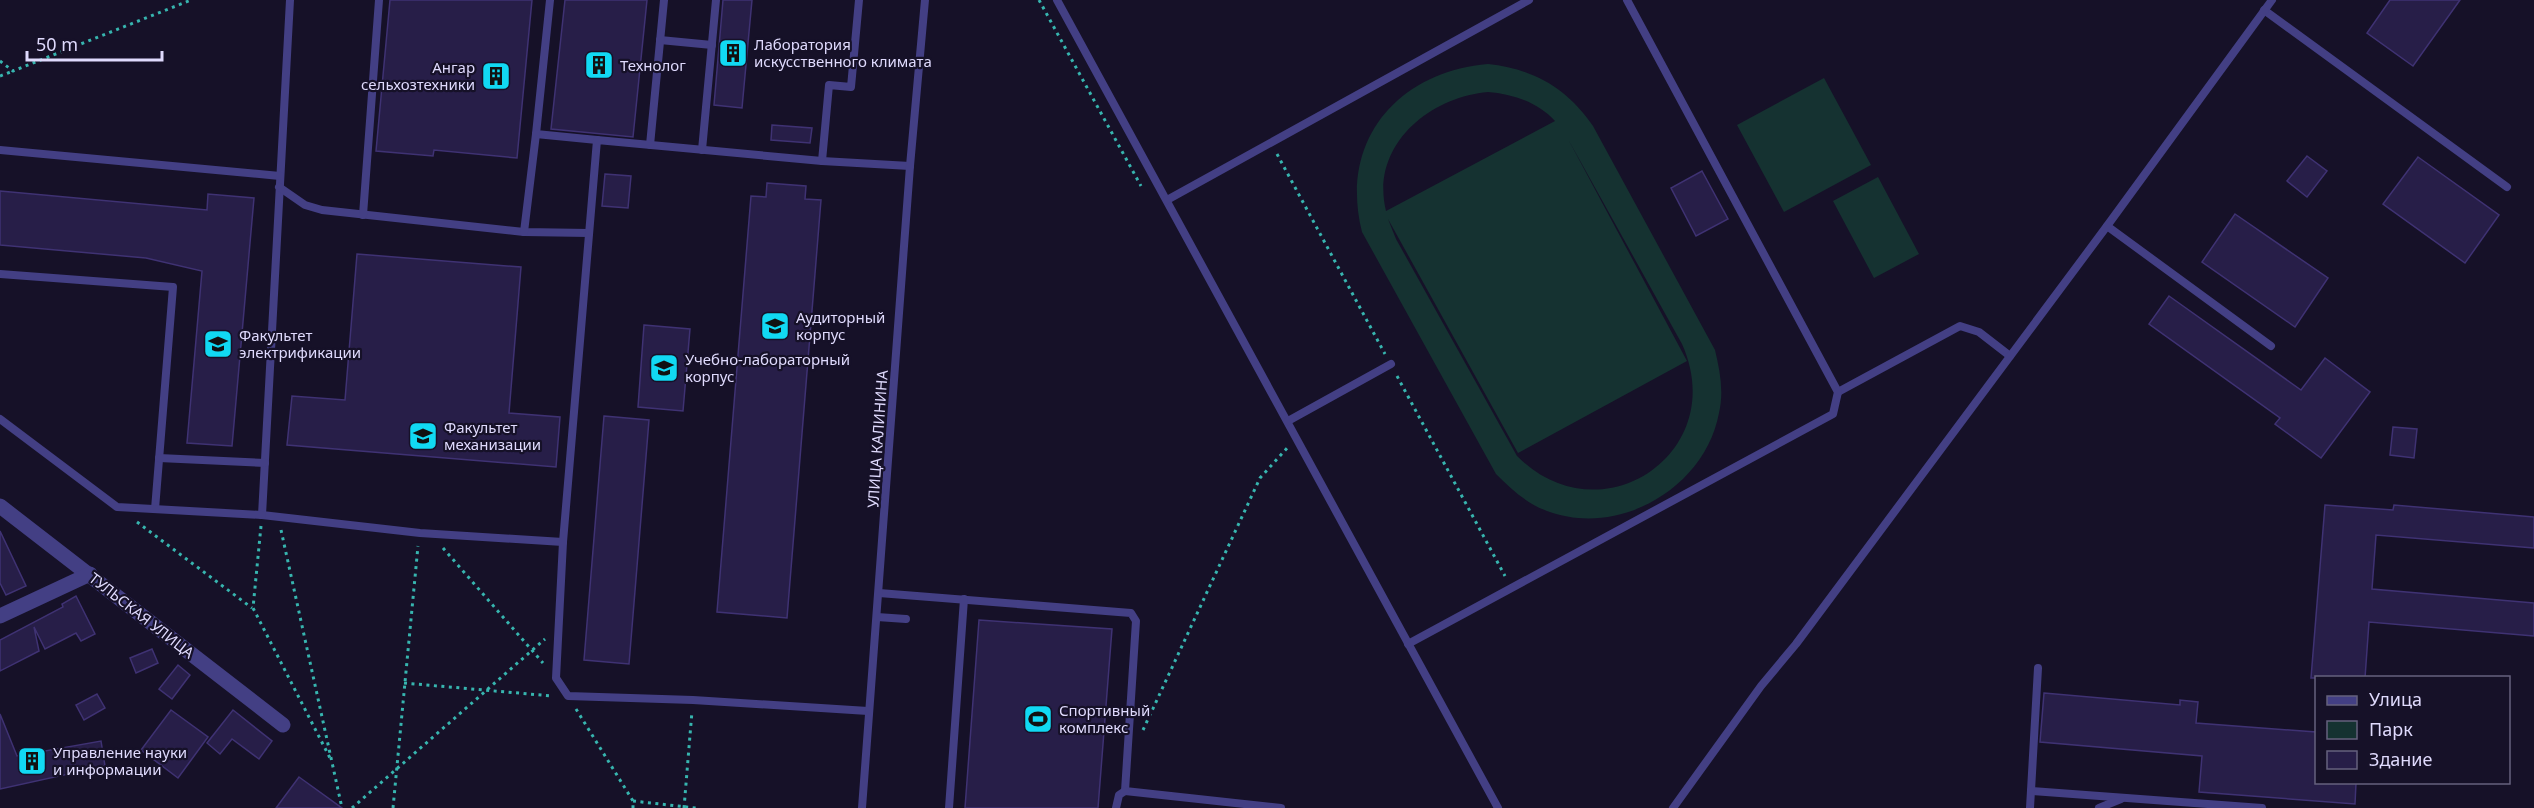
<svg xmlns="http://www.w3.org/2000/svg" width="2534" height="808" viewBox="0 0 2534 808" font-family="'Noto Sans',sans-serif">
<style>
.green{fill:#153231;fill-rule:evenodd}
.building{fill:#271e48;stroke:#3f3273;stroke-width:1.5}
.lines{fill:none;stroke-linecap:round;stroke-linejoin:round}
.path{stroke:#37b5af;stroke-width:3;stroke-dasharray:3 4.5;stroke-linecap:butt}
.service{stroke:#433f84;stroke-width:8}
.minor{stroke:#433f84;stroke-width:15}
.labels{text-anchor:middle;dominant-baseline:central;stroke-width:4.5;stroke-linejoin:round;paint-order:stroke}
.poi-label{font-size:15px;fill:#dfdafd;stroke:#161128;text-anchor:start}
.street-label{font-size:15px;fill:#dfdafd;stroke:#161128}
</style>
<rect width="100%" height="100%" fill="#161128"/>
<g class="green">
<path d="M1488 64C1534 69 1567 88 1593 126L1715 350C1720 371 1724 392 1719 413 1705 488 1619 538 1547 511 1526 503 1511 489 1496 474L1362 232C1339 141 1397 72 1488 64ZM1488 92C1513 94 1538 102 1555 121L1386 211C1370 146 1429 97 1488 92ZM1568 139 1682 344C1731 453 1600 540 1517 456L1396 239 1388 219 1518 453 1687 361Z"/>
<polygon points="1824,78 1871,165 1784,212 1737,125"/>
<polygon points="1878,177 1919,254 1874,278 1833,201"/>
</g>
<g class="building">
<polygon points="390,0 532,0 517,158 434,150 433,156 376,151"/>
<polygon points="565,0 647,0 633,137 551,129"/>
<polygon points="723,0 752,0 742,108 714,105"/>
<polygon points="2390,0 2460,0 2413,66 2367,33"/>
<polygon points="772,125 812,128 810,143 771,140"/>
<polygon points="2307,156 2327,171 2307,197 2287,181"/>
<polygon points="2418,157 2499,215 2465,263 2383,204"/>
<polygon points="1702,171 1728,219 1696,236 1671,188"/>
<polygon points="605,174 631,176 628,208 602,206"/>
<polygon points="767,183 806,186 805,199 821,200 787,618 717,612 751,196 766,197"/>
<polygon points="0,191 207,210 208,194 254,198 232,446 187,443 202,271 146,258 0,245"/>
<polygon points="2235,214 2328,278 2295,327 2202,262"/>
<polygon points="357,254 521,267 509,413 560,417 556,467 287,445 292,396 345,400"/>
<polygon points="2169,296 2301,390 2325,358 2370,392 2321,458 2275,424 2280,418 2149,324"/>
<polygon points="644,325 690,329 683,411 638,407"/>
<polygon points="604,416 649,420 629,664 584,660"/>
<polygon points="2393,427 2417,429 2414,458 2390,455"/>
<polygon points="2325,505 2393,510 2394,505 2534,517 2534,548 2376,535 2372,589 2534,603 2534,636 2369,622 2365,678 2311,678"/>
<polygon points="0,531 26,586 6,595 0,583"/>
<polygon points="76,596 95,634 81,641 76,633 45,649 34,627 39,651 0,671 0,640 63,607 62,604"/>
<polygon points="979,620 1112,629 1098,808 965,808"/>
<polygon points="152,649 158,663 136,673 130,658"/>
<polygon points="178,665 190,675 172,699 159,689"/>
<polygon points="2044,693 2180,705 2180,700 2198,702 2196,723 2316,732 2316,783 2356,783 2355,804 2199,792 2202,756 2040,742"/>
<polygon points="97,694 105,708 84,720 76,705"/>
<polygon points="171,710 208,737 178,778 141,750"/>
<polygon points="233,710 272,741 259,759 232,739 220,754 207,743"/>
<polygon points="0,714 17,756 101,741 105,766 0,789"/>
<polygon points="299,777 342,808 276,808"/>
</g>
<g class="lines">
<g class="path">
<polyline points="1039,0 1141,186"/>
<polyline points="0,61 13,71 191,0"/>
<polyline points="0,76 13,71"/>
<polyline points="1277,154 1385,354"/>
<polyline points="1397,376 1505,576"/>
<polyline points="137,522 252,608"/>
<polyline points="261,526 253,608 330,758"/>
<polyline points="281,530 342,808"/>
<polyline points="443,548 543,663"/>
<polyline points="404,683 552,696"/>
<polyline points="576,709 633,801 633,808"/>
<polyline points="1143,730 1260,478 1288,447"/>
<polyline points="633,801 696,808"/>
<polyline points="352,808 545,639"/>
<polyline points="393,808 418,546"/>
<polyline points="684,808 692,711"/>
</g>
<g class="service">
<polyline points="290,0 262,515 420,533 563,542"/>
<polyline points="550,0 536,134 597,140"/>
<polyline points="1057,0 1498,808"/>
<polyline points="2264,10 2507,187"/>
<polyline points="660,40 712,45"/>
<polyline points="650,145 664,0"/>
<polyline points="0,150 280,176"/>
<polyline points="702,150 716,0"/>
<polyline points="822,161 829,85 851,87 859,0"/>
<polyline points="279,187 305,205 322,210 524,232 589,233"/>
<polyline points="1167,200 1529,0"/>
<polyline points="363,215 379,0"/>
<polyline points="2107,226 2271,346"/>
<polyline points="524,232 536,134"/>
<polyline points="0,274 173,287 155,509"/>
<polyline points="1838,392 1960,326 1979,332 2010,356"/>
<polyline points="0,419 117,507 262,515"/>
<polyline points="1288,421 1391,364"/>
<polyline points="159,458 265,463"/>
<polyline points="879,593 1131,613 1136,621 1125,791 1281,808"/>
<polyline points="877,617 906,619"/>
<polyline points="1408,644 1833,414 1838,392 1627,0"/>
<polyline points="868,711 693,700 568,696 556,678 563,542 597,140 822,161 910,166"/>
<polyline points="2031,791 2262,808"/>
<polyline points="862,808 910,166 925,0"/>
<polyline points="949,808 964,599"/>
<polyline points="1116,808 1119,795 1125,791"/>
<polyline points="1673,808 1761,686 1796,644 2107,226 2272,0"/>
<polyline points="2030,808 2038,668"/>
<polyline points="2099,808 2121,799"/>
</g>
<g class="minor">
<polyline points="0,506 283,725"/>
<polyline points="0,616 90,574"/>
</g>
</g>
<defs>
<g id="building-square" transform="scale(1.5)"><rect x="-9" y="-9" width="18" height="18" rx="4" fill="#11d9f3" stroke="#161128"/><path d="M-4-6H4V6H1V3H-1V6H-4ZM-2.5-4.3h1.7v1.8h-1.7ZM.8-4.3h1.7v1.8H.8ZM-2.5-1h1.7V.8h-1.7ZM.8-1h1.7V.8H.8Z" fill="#111"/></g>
<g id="university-square" transform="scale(1.5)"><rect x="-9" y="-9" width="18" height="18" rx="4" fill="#11d9f3" stroke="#161128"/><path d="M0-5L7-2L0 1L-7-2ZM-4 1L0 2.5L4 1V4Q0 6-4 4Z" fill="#111"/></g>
<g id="stadium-square" transform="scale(1.5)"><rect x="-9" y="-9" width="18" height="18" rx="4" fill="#11d9f3" stroke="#161128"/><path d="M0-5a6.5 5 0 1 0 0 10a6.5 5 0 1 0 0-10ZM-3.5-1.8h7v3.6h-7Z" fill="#111"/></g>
</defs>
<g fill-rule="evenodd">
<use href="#building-square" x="733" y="53"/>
<use href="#building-square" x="599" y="65"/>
<use href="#building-square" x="496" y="76"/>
<use href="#university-square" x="775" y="326"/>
<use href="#university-square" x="218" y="344"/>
<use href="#university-square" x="664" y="368"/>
<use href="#university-square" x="423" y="436"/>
<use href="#stadium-square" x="1038" y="719"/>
<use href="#building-square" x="32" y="761"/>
</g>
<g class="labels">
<g class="poi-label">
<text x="754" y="44">Лаборатория<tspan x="754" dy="17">искусственного климата</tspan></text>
<text x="620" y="65">Технолог</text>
<text x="475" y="67" text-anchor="end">Ангар<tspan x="475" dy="17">сельхозтехники</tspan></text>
<text x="796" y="317">Аудиторный<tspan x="796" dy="17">корпус</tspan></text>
<text x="239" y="335">Факультет<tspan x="239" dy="17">электрификации</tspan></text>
<text x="685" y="359">Учебно-лабораторный<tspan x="685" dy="17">корпус</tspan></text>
<text x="444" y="427">Факультет<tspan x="444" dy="17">механизации</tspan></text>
<text x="1059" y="710">Спортивный<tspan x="1059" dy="17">комплекс</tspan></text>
<text x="53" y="752">Управление науки<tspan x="53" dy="17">и информации</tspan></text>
</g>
<g class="street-label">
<text transform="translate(877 439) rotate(-86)">УЛИЦА КАЛИНИНА</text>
<text transform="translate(142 615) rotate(38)">ТУЛЬСКАЯ УЛИЦА</text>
</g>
</g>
<rect x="2315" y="676" width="195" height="108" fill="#161128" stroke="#66617d" stroke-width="1.5"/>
<rect x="2327" y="696" width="30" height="9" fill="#433f84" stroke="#66617d" stroke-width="1.5"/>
<text x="2369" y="706" font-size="18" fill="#dfdafd">Улица</text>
<rect x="2327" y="721" width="30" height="18" fill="#153231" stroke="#66617d" stroke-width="1.5"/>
<text x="2369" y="736" font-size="18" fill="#dfdafd">Парк</text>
<rect x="2327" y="751" width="30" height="18" fill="#271e48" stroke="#66617d" stroke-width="1.5"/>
<text x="2369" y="766" font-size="18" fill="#dfdafd">Здание</text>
<path d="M27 51v9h135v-9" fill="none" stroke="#dfdafd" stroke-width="3"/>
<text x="36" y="51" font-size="18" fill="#dfdafd" stroke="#161128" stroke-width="4.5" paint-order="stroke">50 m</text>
</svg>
